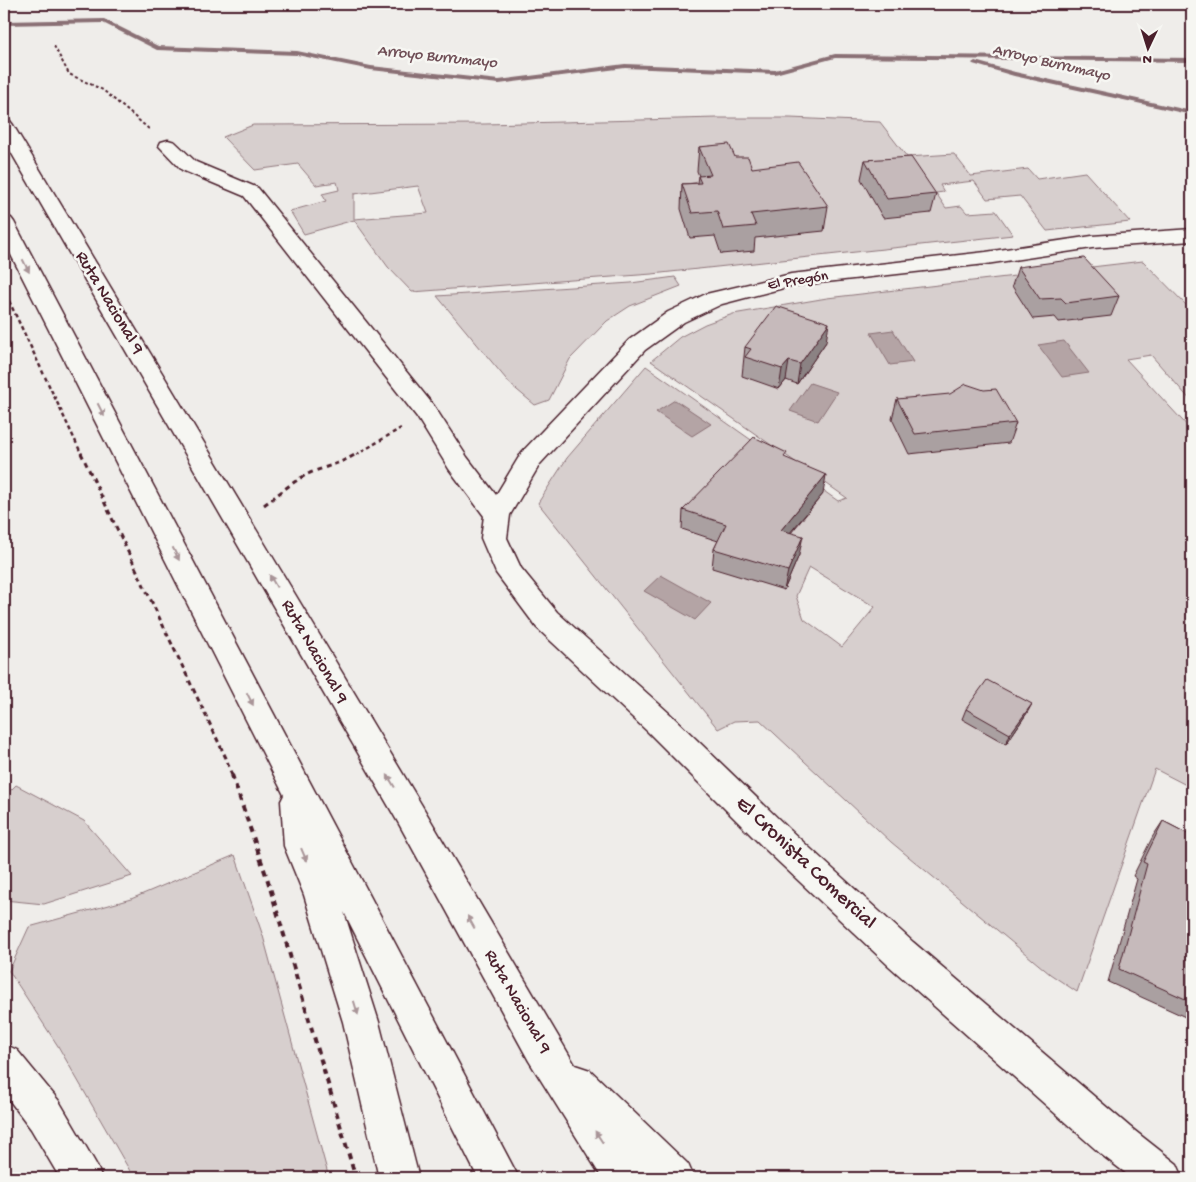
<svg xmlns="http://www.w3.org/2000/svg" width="1196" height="1182" viewBox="0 0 1196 1182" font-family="'Gochi Hand',sans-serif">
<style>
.green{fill:#d7cfce;stroke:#90777c;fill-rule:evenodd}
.water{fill:#b4a4a5;stroke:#8a6f74}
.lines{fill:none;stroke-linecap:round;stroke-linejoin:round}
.stream{fill:#8a6f74;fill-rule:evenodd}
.minor-casing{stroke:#4a1f2b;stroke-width:3}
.highway-casing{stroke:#4a1f2b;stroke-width:3}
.path-far3{stroke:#4a1f2b;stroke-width:2;stroke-dasharray:3 2.5;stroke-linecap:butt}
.path-far2{stroke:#4a1f2b;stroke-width:2.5;stroke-dasharray:4 3;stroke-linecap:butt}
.path-far1{stroke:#4a1f2b;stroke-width:3;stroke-dasharray:5 4;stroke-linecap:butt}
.path{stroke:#4a1f2b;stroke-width:4;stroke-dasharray:6 5;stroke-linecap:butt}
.minor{fill:#f6f6f2;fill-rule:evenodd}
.highway{fill:#f6f6f2;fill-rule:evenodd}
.wall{fill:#aaa0a1;stroke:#4a1f2b}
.shaded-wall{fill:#8b8283;stroke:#4a1f2b}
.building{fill:#c6babb;stroke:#4a1f2b}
.oneway{fill:#a99598}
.labels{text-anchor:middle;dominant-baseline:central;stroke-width:5;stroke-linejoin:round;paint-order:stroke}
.far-street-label{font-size:15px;fill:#4a1f2b;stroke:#f6f6f2}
.far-water-label{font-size:16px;font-style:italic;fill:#6f4e56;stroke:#f6f6f2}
.street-label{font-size:18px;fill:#4a1f2b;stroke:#f6f6f2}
.near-street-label{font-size:21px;fill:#4a1f2b;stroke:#f6f6f2}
</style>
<rect width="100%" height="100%" fill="#efedea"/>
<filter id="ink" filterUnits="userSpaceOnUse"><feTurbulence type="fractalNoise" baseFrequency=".02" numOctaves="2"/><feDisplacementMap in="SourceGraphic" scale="10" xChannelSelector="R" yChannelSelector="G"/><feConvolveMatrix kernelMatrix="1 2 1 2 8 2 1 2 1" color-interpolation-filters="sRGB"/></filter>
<g filter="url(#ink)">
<g class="green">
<path d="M717 118H790L880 122 907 157 954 154 971 176 1028 169 1037 179 1085 172 1130 222 1047 231 1020 196 987 199 974 181 940 185 944 192 936 193 946 208 961 206 967 213 996 211 1013 235 652 274 412 292 388 267 354 220 304 234 290 211 326 201 322 194 339 190 337 182 316 185 298 164 255 170 223 137 253 125 485 124ZM418 186 428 213 354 219V194Z"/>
<path d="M1143 261 1192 311V402L1151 355 1126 359 1192 431V788L1155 769 1077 992 1050 974 891 842 760 720 734 721 718 729 538 503 567 458 646 366 838 501 847 498 651 361 680 337 705 324 733 314 827 298ZM809 567 875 607 842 647 804 619 796 596Z"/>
<polygon points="675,277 681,286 630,306 607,321 570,359 549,400 535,405 511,385 437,296 631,283"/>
<polygon points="16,785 84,821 132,876 44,904 4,900 4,797"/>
<polygon points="235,855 263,936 329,1178 134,1178 58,1046 9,971 29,927 131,899"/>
</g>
<g class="water">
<polygon points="893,330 913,362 890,365 871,333"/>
<polygon points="1064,341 1089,373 1062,377 1038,345"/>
<polygon points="810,383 837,392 818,421 790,411"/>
<polygon points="675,400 711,424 692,436 656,412"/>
<polygon points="661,575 711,603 695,620 644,591"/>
</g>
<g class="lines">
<g class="stream">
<polygon points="104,19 158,46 297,51 371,66 499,80 625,64 775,70 835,54 1192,58 1192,62 835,58 775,74 625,68 499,84 371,70 297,55 157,50 103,23 4,25 4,21"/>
<polygon points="975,61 1015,72 1192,111 1192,115 1014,76 973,64 972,63"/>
</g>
<g class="minor-casing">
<g id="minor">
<polygon points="168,140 175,142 196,162 258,188 434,406 467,457 496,495 522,452 629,340 668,312 706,294 791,274 986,252 1092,236 1192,229 1192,241 1092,248 986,264 791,286 722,304 684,322 645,350 540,464 510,515 507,538 521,568 557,612 669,713 789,829 913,942 1130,1127 1177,1164 1183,1178 1132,1178 1102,1155 889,966 765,849 647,731 537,628 496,573 481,538 484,516 449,469 417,417 244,196 182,170 159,146 161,142"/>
<polygon points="4,1044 17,1050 59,1101 96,1164 102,1178 60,1178 31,1129 4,1093"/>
</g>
</g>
<g class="highway-casing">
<g id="highway">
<polygon points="4,120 10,121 13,125 421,804 575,1065 590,1070 688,1164 694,1178 646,1178 644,1176 645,1178 602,1178 529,1061 399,824 4,140"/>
<polygon points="4,216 11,218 14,222 519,1178 478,1178 344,912 379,1022 419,1178 379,1178 343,1022 304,895 284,846 281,801 284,795 4,241"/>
</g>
</g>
<polyline class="path-far3" points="54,46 69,74 103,90 149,129"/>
<g class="path-far2">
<polyline points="9,301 82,455"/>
<polyline points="356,455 401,428"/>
</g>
<g class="path-far1">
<polyline points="81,453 226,758 232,776"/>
<path d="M264 505C279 494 293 481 310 473 327 466 340 464 358 453"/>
</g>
<polyline class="path" points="232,775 268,881 354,1172"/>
<use href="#minor" class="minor"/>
<use href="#highway" class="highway"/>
</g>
<g class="wall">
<polygon points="699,147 735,157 752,168 828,206 824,231 755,238 754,251 721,254 715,236 690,238 681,209 682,184 697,183 698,176 699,176 697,171"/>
<polygon points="865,160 936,194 931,213 883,218 861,179"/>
<polygon points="1018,267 1119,296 1111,316 1059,322 1055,317 1033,319 1012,286"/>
<polygon points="826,342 797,384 786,380 779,389 742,376 745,347"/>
<polygon points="897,399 1016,423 1009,443 909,454 892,419"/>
<polygon points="786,458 823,494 791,533 799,555 784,590 712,568 714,549 718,541 682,529 683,510"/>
<polygon points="966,709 1027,713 1006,744 962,719"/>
<polygon points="1163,821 1192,836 1192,1020 1108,982 1137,879 1133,876 1153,836"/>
</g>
<g class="shaded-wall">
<polygon points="829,323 826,342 797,384 800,364"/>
<polygon points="789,361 786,380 779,389 782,369"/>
<polygon points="826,475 823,494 777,548 781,530"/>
<polygon points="803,536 799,555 784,590 788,571"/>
<polygon points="1032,704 1027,713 1006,744 1010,734"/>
</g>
<g class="building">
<polygon points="729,144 735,157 748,157 752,168 798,162 828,206 751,214 756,226 723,229 717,211 692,213 682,184 701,183 698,176 711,175 699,147"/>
<polygon points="911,157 936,194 887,199 865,160"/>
<polygon points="1084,258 1119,296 1066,303 1061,298 1040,299 1018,267"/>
<polygon points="776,306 829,323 800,364 789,361 782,369 745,357 751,349 745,347"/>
<polygon points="966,384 984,390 996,389 1016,423 915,434 897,399 950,394"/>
<polygon points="754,437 787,453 784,457 826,475 781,530 803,536 788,571 714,549 726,524 683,510"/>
<polygon points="987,680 1032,704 1010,734 966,709"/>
<polygon points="1163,821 1192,836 1192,1002 1119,969 1147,864 1143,862"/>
</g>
<defs><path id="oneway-solid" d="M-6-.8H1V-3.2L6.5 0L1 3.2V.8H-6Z" transform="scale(1.25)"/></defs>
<g class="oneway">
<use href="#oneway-solid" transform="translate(26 266) rotate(63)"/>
<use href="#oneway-solid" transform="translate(101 410) rotate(63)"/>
<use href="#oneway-solid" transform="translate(176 554) rotate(63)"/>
<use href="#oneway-solid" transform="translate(273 581) rotate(-120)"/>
<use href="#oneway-solid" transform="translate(250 699) rotate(63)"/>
<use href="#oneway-solid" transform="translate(391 781) rotate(-121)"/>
<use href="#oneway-solid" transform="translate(304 855) rotate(67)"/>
<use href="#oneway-solid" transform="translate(471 922) rotate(-119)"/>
<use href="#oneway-solid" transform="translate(356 1008) rotate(73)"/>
<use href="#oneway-solid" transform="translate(599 1137) rotate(-123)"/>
</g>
</g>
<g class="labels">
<g class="far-street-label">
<text transform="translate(798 281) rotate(-9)">El Pregón</text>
</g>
<g class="far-water-label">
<text transform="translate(437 58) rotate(6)">Arroyo Burrumayo</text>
<text transform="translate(1051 64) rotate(13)">Arroyo Burrumayo</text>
</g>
<g class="street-label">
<text transform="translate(109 303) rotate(59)">Ruta Nacional 9</text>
<text transform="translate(314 652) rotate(60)">Ruta Nacional 9</text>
<text transform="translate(517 1002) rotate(60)">Ruta Nacional 9</text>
</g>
<g class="near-street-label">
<text transform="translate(805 864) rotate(43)">El Cronista Comercial</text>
</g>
</g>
<rect width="1196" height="1182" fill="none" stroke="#f6f6f2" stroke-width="20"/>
<rect x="10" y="10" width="1176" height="1162" fill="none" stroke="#4a1f2b" stroke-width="2" filter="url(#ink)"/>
<g transform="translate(1148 48) rotate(184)" stroke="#f6f6f2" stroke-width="4" paint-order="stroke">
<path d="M0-4L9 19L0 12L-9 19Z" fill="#4a1f2b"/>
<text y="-8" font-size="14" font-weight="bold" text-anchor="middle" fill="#4a1f2b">N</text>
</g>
</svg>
